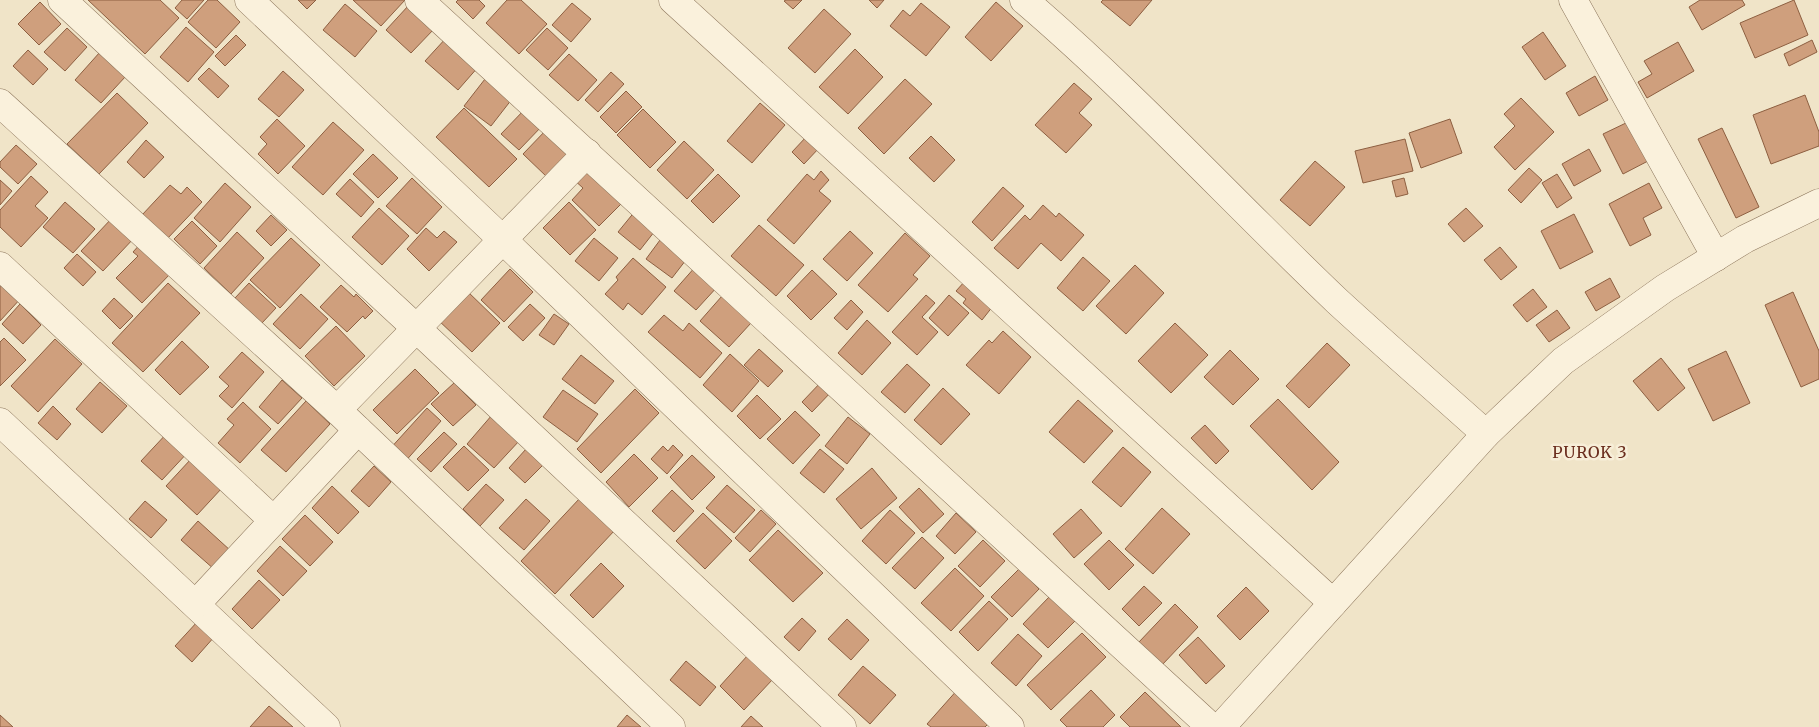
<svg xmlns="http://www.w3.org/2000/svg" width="1819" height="727" viewBox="0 0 1819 727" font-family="Merriweather,serif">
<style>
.building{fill:#cf9f7d;stroke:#8d5f41}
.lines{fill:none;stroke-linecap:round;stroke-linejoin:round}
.minor-casing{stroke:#8d765c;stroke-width:29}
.minor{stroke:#faf1dc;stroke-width:28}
.labels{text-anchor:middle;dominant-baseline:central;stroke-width:5;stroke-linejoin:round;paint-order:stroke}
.neighbourhood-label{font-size:16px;letter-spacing:1px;fill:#6b2e1e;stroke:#f7eed8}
</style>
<rect width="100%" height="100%" fill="#f0e4c8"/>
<g class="building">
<polygon points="88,0 160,0 179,18 145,54"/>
<polygon points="182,0 204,0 187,19 175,8"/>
<polygon points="208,0 217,0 240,22 216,48 188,22"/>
<polygon points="298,0 316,0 307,9"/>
<polygon points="353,0 405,0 381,26"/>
<polygon points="458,0 479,0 485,6 473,19 456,2"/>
<polygon points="507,0 521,0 547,24 519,54 486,23"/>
<polygon points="786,0 802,0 793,9 784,1"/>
<polygon points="869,0 884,0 877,8"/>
<polygon points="1103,0 1152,0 1130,26 1101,2"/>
<polygon points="1700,0 1742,0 1745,5 1702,30 1689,7"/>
<polygon points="1794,0 1808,35 1755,58 1740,23"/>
<polygon points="40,2 61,24 39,45 18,24"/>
<polygon points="996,2 1023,26 991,61 965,37"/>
<polygon points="572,3 591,19 571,42 552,25"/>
<polygon points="921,3 950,27 926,56 890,26 903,10 910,16"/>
<polygon points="345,4 377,31 355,57 323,30"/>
<polygon points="409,5 434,29 411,53 386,30"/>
<polygon points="824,9 851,34 815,73 788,48"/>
<polygon points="186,27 214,52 188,82 160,57"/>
<polygon points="67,28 87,47 65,71 44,52"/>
<polygon points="547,28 568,48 548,70 526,50"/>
<polygon points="1543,32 1566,66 1545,80 1522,47"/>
<polygon points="236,35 246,45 225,66 215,56"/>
<polygon points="447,37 479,66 458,90 425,61"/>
<polygon points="1812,40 1817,52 1789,66 1784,54"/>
<polygon points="1678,42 1694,71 1647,98 1638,82 1652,74 1644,61"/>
<polygon points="855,49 883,77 848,114 819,87"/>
<polygon points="28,50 48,69 33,85 13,66"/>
<polygon points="100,52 126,76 101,103 75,80"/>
<polygon points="569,54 597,80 578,101 549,75"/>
<polygon points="209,68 229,86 218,98 198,79"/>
<polygon points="283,71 304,90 279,117 258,99"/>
<polygon points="611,72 624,84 598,112 585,100"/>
<polygon points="1595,76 1608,100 1579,116 1566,93"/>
<polygon points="485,79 512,99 491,126 464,106"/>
<polygon points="905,79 932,104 884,154 858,128"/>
<polygon points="1074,83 1092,99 1079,113 1092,125 1066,153 1035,125"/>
<polygon points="626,91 642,107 616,133 600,117"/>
<polygon points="117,93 148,123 99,174 67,144"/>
<polygon points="1805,95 1819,132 1819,146 1771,164 1753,115"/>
<polygon points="1521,98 1554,132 1515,170 1494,147 1515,126 1504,114"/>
<polygon points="760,103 785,125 752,163 727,141"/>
<polygon points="464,108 517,159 489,187 436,137"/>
<polygon points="526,108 543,125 519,150 501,134"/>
<polygon points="643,109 676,142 650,168 617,135"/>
<polygon points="277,119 305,146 278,174 258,154 267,144 260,137"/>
<polygon points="1450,119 1462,153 1421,168 1409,133"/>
<polygon points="333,122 364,150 323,195 292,167"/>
<polygon points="1628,122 1648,161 1623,174 1603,134"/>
<polygon points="548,128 572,151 547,177 523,154"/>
<polygon points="1722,128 1759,207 1736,218 1698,139"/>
<polygon points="807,136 820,147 804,164 792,152"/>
<polygon points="931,136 955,160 934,182 909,158"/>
<polygon points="1405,139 1413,171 1363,183 1355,151"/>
<polygon points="146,140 164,157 144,178 127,162"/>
<polygon points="684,141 714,170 687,199 657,170"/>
<polygon points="16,145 37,164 18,184 0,167 0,162"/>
<polygon points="1589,149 1601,171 1574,186 1562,164"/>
<polygon points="373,154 398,178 378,198 353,174"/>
<polygon points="590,161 628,197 599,226 572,200 583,188 573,179"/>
<polygon points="1315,161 1345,187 1310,226 1280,200"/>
<polygon points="1529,168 1542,180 1521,203 1508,190"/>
<polygon points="821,171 829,180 819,191 831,201 794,244 767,220 807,174 814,180"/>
<polygon points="718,174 740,196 713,223 691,201"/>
<polygon points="1557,174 1572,198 1557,208 1542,183"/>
<polygon points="31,176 48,192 35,206 48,218 21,247 0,227 0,210"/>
<polygon points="412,178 442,207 417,234 386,206"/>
<polygon points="1404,178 1408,194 1396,197 1392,181"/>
<polygon points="350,179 374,202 361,217 336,194"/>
<polygon points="0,180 12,191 0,205"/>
<polygon points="225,183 251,207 220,242 194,218"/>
<polygon points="1649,183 1662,208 1643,218 1651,235 1630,246 1609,204"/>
<polygon points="170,185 181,194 187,187 202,202 167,239 142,215"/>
<polygon points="1003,187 1024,206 992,241 972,222"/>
<polygon points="65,202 95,229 73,253 43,227"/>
<polygon points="569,202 596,230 570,255 543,228"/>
<polygon points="1043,205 1056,217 1059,213 1084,235 1061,261 1041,243 1018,269 994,248 1025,215 1030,220"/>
<polygon points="379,208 409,236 382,265 352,237"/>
<polygon points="1466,208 1483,226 1464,242 1448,224"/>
<polygon points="636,210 658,227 640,250 618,232"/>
<polygon points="1574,214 1593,252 1560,269 1541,231"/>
<polygon points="271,215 287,230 271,246 256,231"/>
<polygon points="113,217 135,237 103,271 81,251"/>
<polygon points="192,221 217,246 200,264 174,239"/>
<polygon points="759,225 804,265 776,296 731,256"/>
<polygon points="426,228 437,238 444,231 457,242 429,271 407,249"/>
<polygon points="850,231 873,253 847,281 823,259"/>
<polygon points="237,232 264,258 231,294 204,268"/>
<polygon points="905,233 930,256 913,275 918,279 888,312 858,285"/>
<polygon points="663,236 689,256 672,278 646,259"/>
<polygon points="291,238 320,265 280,308 250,280"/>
<polygon points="594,238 618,258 599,281 575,261"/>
<polygon points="142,242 172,272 142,303 116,278 138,256 133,252"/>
<polygon points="1500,247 1517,267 1501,280 1484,260"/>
<polygon points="77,254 96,272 83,286 64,268"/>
<polygon points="1083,257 1110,281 1083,311 1057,288"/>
<polygon points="633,258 666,287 642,315 628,303 623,310 605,294 618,280 616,277"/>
<polygon points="1135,265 1164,293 1126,334 1096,306"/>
<polygon points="696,266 718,286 696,310 674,291"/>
<polygon points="510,269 533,292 504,322 481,300"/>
<polygon points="812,270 837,294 811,320 787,296"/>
<polygon points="0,277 22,297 0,321"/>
<polygon points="1610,278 1620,297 1596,311 1585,292"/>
<polygon points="965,281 993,306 982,320 963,303 966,299 956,291"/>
<polygon points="168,283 200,313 143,372 112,343"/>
<polygon points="249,283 276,308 262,323 235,298"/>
<polygon points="341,285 354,297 356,294 373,311 365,319 363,316 347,332 320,307"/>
<polygon points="465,289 500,323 472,352 437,319"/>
<polygon points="1533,289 1547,307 1527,322 1513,305"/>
<polygon points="1793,292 1819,351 1819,379 1801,387 1765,305"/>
<polygon points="301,294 328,319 300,349 273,324"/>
<polygon points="926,295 935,303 922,317 938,332 917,355 892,332"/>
<polygon points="949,295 969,313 948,336 929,318"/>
<polygon points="722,296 751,323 729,347 700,321"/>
<polygon points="114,298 133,316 120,329 102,311"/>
<polygon points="851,300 863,312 847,330 834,318"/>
<polygon points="20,304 41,325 23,344 2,324"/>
<polygon points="530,304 545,318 523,341 508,327"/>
<polygon points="1557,310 1570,328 1549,342 1536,325"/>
<polygon points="554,314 569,324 554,345 539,335"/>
<polygon points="664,315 683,331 689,323 722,353 700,378 648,332"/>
<polygon points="867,320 891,343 862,375 838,353"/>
<polygon points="1175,323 1208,355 1171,393 1138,361"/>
<polygon points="336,326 365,356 334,386 305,356"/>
<polygon points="1003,331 1031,357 999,394 966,365 989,340 992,343"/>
<polygon points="4,338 26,360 0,386 0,342"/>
<polygon points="55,339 82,364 38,412 11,386"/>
<polygon points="182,341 209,367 180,395 155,370"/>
<polygon points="1327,343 1350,365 1309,408 1286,386"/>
<polygon points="759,349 783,371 768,387 744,365"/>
<polygon points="1230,350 1259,379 1233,405 1204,377"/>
<polygon points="1726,351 1750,403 1713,421 1688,369"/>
<polygon points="242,352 264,372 232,408 219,396 229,386 219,377"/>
<polygon points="730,354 759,381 732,412 703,385"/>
<polygon points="581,355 614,381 595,404 562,379"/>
<polygon points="1661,358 1685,388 1658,411 1633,381"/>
<polygon points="907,364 930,385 905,413 881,392"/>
<polygon points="415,369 439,393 397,434 373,410"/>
<polygon points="282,380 302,398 278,424 259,407"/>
<polygon points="823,380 833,390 812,412 802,402"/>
<polygon points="100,382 127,406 102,433 76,409"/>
<polygon points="454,383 476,405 453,426 431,404"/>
<polygon points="943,388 970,414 941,445 914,420"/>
<polygon points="635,389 659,413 601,473 577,449"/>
<polygon points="563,390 598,414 577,442 543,417"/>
<polygon points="757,395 781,419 760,439 737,416"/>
<polygon points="1278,399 1339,462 1312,490 1250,426"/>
<polygon points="1078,400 1113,431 1084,463 1049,432"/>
<polygon points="306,401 330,424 286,472 261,450"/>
<polygon points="243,402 271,429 240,463 218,443 234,425 227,419"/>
<polygon points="53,406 71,424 57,440 38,423"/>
<polygon points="427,408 441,421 403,464 388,451"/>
<polygon points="795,411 820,435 793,464 767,439"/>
<polygon points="492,415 520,440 494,468 467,444"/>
<polygon points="848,417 870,434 847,464 825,446"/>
<polygon points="1205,425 1229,451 1216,464 1191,438"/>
<polygon points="169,431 190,450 162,480 141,461"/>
<polygon points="444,432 457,444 431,472 417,459"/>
<polygon points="673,445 683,455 667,474 651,459 663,446 668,451"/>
<polygon points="464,446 489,470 468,491 443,467"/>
<polygon points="1123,447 1151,472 1121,507 1092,482"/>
<polygon points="526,449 543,465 525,483 509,468"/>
<polygon points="820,449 844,469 824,493 800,473"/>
<polygon points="634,454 658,478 629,507 606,482"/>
<polygon points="692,455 715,477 692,500 670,477"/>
<polygon points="191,459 222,488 197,515 166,486"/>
<polygon points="374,466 391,482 369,507 351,491"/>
<polygon points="872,468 897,498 861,529 836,499"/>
<polygon points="486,484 504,500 480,526 463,509"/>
<polygon points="727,485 755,510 734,533 706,508"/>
<polygon points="332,486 359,512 338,534 312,508"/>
<polygon points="919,488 944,514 923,533 899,507"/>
<polygon points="672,490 694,511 674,532 652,511"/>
<polygon points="580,498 615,530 555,594 521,561"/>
<polygon points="526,499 550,521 524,550 499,528"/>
<polygon points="145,501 167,520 151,538 129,519"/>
<polygon points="1162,508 1190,534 1153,574 1125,549"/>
<polygon points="1081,509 1102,533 1074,558 1053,534"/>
<polygon points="761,510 776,524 750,552 735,538"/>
<polygon points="890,510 915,533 886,564 862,541"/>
<polygon points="703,513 732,541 705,569 676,541"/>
<polygon points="956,513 976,532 955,554 936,536"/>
<polygon points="305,515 333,542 310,566 282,539"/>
<polygon points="198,521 231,551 215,570 181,540"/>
<polygon points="778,530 823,573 793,602 749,560"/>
<polygon points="922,537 944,558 915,589 892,568"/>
<polygon points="983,540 1005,561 980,587 958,566"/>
<polygon points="1109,540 1134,565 1109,590 1084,564"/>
<polygon points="280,546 307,571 283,596 257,571"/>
<polygon points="601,563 624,586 593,618 570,595"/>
<polygon points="955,568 984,596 951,631 921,603"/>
<polygon points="1019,569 1039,589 1012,617 991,597"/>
<polygon points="259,580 280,600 252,629 232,609"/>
<polygon points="1144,586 1162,603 1139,626 1122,609"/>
<polygon points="1246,587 1269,611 1240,640 1217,616"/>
<polygon points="1050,596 1075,621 1048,648 1023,624"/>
<polygon points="989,601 1008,619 978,651 959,632"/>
<polygon points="1175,604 1198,627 1162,665 1139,642"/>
<polygon points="802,618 816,631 799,651 784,637"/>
<polygon points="847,619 869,640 851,660 828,639"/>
<polygon points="198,621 215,636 192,662 175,646"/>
<polygon points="1082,633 1106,657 1051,710 1027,685"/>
<polygon points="1018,634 1042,656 1016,686 991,663"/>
<polygon points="1198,637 1225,666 1206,684 1179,655"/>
<polygon points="748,655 773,679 744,710 720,686"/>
<polygon points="686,661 716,687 700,706 670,680"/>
<polygon points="863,666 896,695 870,724 838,695"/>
<polygon points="959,688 990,722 985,727 931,727 927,724"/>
<polygon points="1091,690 1115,715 1103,727 1067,727 1060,720"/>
<polygon points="1145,692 1181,727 1130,727 1120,717"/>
<polygon points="269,706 293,727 250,727"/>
<polygon points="0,715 13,727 0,727"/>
<polygon points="627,715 641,727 617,727"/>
<polygon points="751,716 763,727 741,727"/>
</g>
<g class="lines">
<g class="minor-casing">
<g id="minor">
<polyline points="62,0 416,328 842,727"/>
<polyline points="249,0 503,240 1010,727"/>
<polyline points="419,0 1211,727"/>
<polyline points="673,0 1333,603"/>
<path d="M1024 0C1134 94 1232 201 1337 301 1386 346 1437 390 1486 434"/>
<polyline points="1573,0 1716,257"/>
<polyline points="0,103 337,410 671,727"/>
<polyline points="0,266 273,520"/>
<polyline points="337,410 587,153"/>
<polyline points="0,422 326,727"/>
<polyline points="196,604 358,430"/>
<polyline points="1221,727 1486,434 1563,361 1665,288 1745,239 1819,203"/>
</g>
</g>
<use href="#minor" class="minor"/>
</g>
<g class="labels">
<g class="neighbourhood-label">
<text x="1590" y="452">PUROK 3</text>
</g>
</g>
</svg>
